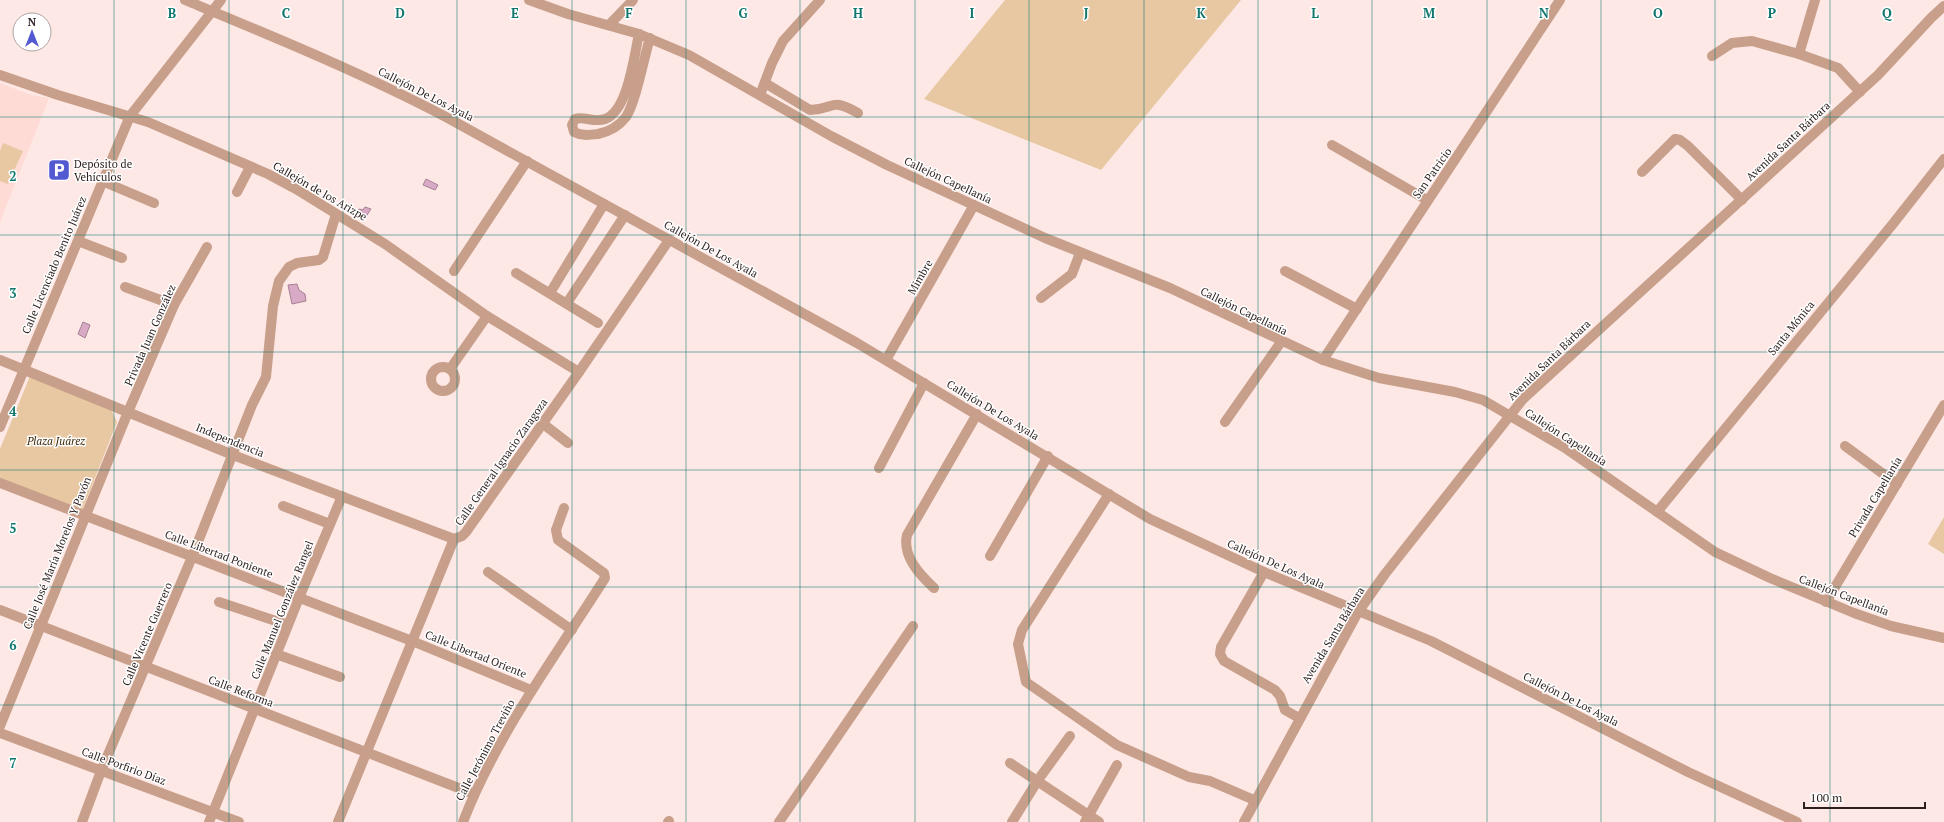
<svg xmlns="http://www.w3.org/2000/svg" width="1944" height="822" viewBox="0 0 1944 822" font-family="'PT Serif',serif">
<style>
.built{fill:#ffdbd6}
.green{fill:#e7c8a3}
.water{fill:#d9aac5;stroke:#a58093}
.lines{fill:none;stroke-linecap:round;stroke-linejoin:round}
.minor{stroke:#c89f8a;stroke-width:10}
.grid{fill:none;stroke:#0f766e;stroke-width:1;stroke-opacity:0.55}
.labels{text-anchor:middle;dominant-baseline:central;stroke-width:3;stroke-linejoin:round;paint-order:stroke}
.street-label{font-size:11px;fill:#2b1e1d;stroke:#fff}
.poi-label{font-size:11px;fill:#2b1e1d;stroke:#fff;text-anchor:start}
.park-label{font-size:11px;font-style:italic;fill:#402908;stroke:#fff}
.grid-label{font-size:13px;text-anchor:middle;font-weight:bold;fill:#0f766e;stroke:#fff;stroke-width:3;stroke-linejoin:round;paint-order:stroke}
</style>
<rect width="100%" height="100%" fill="#fee8e5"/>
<polygon class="built" points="0,83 31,95 49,98 0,222"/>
<g class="green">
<polygon points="1005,0 1241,0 1101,170 924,99"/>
<polygon points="3,143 23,151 8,184 0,181 0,151"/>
<polygon points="30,376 111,409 117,422 82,511 0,479 0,449"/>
<polygon points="1944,517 1944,554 1928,544"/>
</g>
<g class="water">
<polygon points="426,179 438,185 435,190 423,185"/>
<polygon points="365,207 371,209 365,218 356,212 359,209 363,210"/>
<polygon points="297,284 299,290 305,294 306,301 292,304 288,285"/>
<polygon points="83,322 90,325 85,338 78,334"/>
</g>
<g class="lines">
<g class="minor">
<path d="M185 0C274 37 362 73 446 117L857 343 1150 519 1264 572 1431 641 1688 772 1797 822"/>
<polyline points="529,0 568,14 639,34 689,55 831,136 887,165 1045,238 1170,288 1323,360 1379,378 1455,392 1483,400 1565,448 1715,552 1770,578 1854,613 1891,626 1944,638"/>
<polyline points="609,25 633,0"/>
<path d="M639 34C634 56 628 111 605 119 595 123 584 116 575 119L572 125 574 132C582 136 589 135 598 134 608 132 619 126 626 117 636 102 644 57 650 38"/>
<polyline points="1799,54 1815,0"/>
<polyline points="1712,56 1732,43 1752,41 1799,54 1838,68 1860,92"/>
<polyline points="0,75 58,95 148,122 268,174 296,189 385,244 487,316 579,372"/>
<path d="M765 83 810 110C836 109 830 97 858 113"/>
<polyline points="760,95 772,63 783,41 820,0"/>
<polyline points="1332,145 1427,200"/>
<polyline points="1642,172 1675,139 1680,140 1688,146 1742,200"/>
<polyline points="102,181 154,203"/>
<polyline points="237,192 250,167"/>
<polyline points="78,241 122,258"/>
<polyline points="454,271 527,161"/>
<polyline points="1285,271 1357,309"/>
<polyline points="516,273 598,323"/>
<polyline points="125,287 174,305"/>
<polyline points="550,293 604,204"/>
<polyline points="1041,298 1072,274 1080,253"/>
<polyline points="567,303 625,215"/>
<polyline points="0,360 233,455 454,539"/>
<polyline points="886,360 974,205"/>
<polyline points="1323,360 1560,0"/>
<circle cx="443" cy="379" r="12"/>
<polyline points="450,369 487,316"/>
<polyline points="1225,422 1281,342"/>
<polyline points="542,423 568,443"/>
<polyline points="0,427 130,116 221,0"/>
<polyline points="1845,446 1897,484"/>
<polyline points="879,468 924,383"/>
<polyline points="0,483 412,641 531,690"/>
<polyline points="1109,494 1022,630 1018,644 1026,682 1117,745 1189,777 1210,781 1254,800"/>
<polyline points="283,506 330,524"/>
<polyline points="1657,512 1892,225 1944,159"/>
<polyline points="454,539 462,536 466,532 579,372 669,240"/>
<polyline points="990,556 1048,456"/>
<polyline points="488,572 572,630"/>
<polyline points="1264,572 1221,647 1220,654 1224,661 1275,690 1280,696 1285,710 1299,718"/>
<path d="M934 588C920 575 902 556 907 535L977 414"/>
<polyline points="219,602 288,625"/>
<polyline points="1826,602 1944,405"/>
<polyline points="0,610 474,794"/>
<polyline points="276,654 340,677"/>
<polyline points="0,726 128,412 174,305 207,247"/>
<polyline points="0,733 239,822"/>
<polyline points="1010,763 1099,822"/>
<polyline points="82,822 101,771 192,557 252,405 266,377 273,306 279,281 289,267 297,263 319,260 323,257 336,214"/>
<polyline points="209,822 299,598 342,496"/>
<polyline points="338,822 454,539"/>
<path d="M463 822C497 734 555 657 605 578L604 573 558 540 556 530 564 508"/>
<polyline points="668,822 669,821"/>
<polyline points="779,822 913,626"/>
<polyline points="1012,822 1038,780 1070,736"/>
<polyline points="1085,822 1117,765"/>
<polyline points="1244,822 1358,612 1385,574 1523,399 1878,75 1931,18 1944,6"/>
</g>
</g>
<path class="grid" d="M114 0V822M229 0V822M343 0V822M457 0V822M572 0V822M686 0V822M800 0V822M915 0V822M1029 0V822M1144 0V822M1258 0V822M1372 0V822M1487 0V822M1601 0V822M1715 0V822M1830 0V822M0 117H1944M0 235H1944M0 352H1944M0 470H1944M0 587H1944M0 705H1944"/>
<defs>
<g id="parking-square" transform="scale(1.15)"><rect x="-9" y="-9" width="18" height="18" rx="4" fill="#535ad1" stroke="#fff"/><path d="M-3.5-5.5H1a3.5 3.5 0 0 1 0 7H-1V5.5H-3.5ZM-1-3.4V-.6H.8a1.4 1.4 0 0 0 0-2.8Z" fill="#fff"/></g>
</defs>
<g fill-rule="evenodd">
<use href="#parking-square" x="59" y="170"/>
</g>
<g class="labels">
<g class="street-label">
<text transform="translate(426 94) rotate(27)">Callejón De Los Ayala</text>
<text transform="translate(1788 141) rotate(-43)">Avenida Santa Bárbara</text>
<text transform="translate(1432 173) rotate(-55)">San Patricio</text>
<text transform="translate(948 180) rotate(25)">Callejón Capellanía</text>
<text transform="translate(320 191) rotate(30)">Callejón de los Arizpe</text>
<text transform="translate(711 249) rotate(29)">Callejón De Los Ayala</text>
<text transform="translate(54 265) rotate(-67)">Calle Licenciado Benito Juárez</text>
<text transform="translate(920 277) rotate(-60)">Mimbre</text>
<text transform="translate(1244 311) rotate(26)">Callejón Capellanía</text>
<text transform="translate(1791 328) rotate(-51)">Santa Mónica</text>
<text transform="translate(150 335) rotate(-66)">Privada Juan González</text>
<text transform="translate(1549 360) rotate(-44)">Avenida Santa Bárbara</text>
<text transform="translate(993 410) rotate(31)">Callejón De Los Ayala</text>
<text transform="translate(1566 437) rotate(33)">Callejón Capellanía</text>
<text transform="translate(230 440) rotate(22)">Independencia</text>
<text transform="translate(501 462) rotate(-55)">Calle General Ignacio Zaragoza</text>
<text transform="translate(1875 497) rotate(-59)">Privada Capellanía</text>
<text transform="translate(57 553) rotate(-68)">Calle José María Morelos Y Pavón</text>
<text transform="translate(219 554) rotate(21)">Calle Libertad Poniente</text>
<text transform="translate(1276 564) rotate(24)">Callejón De Los Ayala</text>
<text transform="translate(1844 595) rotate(21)">Callejón Capellanía</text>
<text transform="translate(282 610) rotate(-68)">Calle Manuel González Rangel</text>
<text transform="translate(147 634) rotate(-67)">Calle Vicente Guerrero</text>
<text transform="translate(1333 635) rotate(-59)">Avenida Santa Bárbara</text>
<text transform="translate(476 654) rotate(22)">Calle Libertad Oriente</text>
<text transform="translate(241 691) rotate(21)">Calle Reforma</text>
<text transform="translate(1571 699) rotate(27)">Callejón De Los Ayala</text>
<text transform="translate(485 750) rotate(-62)">Calle Jerónimo Treviño</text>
<text transform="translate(124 766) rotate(20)">Calle Porfirio Díaz</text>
</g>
<g class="poi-label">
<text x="74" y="164">Depósito de<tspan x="74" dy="13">Vehículos</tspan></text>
</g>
<g class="park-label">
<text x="56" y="441">Plaza Juárez</text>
</g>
</g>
<g class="grid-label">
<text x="172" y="18">B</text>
<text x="286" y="18">C</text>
<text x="400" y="18">D</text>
<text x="515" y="18">E</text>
<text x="629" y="18">F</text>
<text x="743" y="18">G</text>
<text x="858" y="18">H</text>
<text x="972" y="18">I</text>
<text x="1086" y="18">J</text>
<text x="1201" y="18">K</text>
<text x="1315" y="18">L</text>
<text x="1429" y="18">M</text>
<text x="1544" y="18">N</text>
<text x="1658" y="18">O</text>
<text x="1772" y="18">P</text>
<text x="1887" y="18">Q</text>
<text x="13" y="181">2</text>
<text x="13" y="298">3</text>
<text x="13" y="416">4</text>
<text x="13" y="533">5</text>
<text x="13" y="650">6</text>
<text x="13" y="768">7</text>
</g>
<g transform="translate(32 32)"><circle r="19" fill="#ffffff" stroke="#aaa5a5"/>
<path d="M0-3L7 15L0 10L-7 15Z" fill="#535ad1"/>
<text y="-6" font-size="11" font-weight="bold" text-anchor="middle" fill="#2b1e1d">N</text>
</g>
<path d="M1804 802v6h121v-6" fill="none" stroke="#2b1e1d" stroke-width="2"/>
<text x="1810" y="802" font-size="12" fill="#2b1e1d" stroke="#ffffff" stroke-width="3" paint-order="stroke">100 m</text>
</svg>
